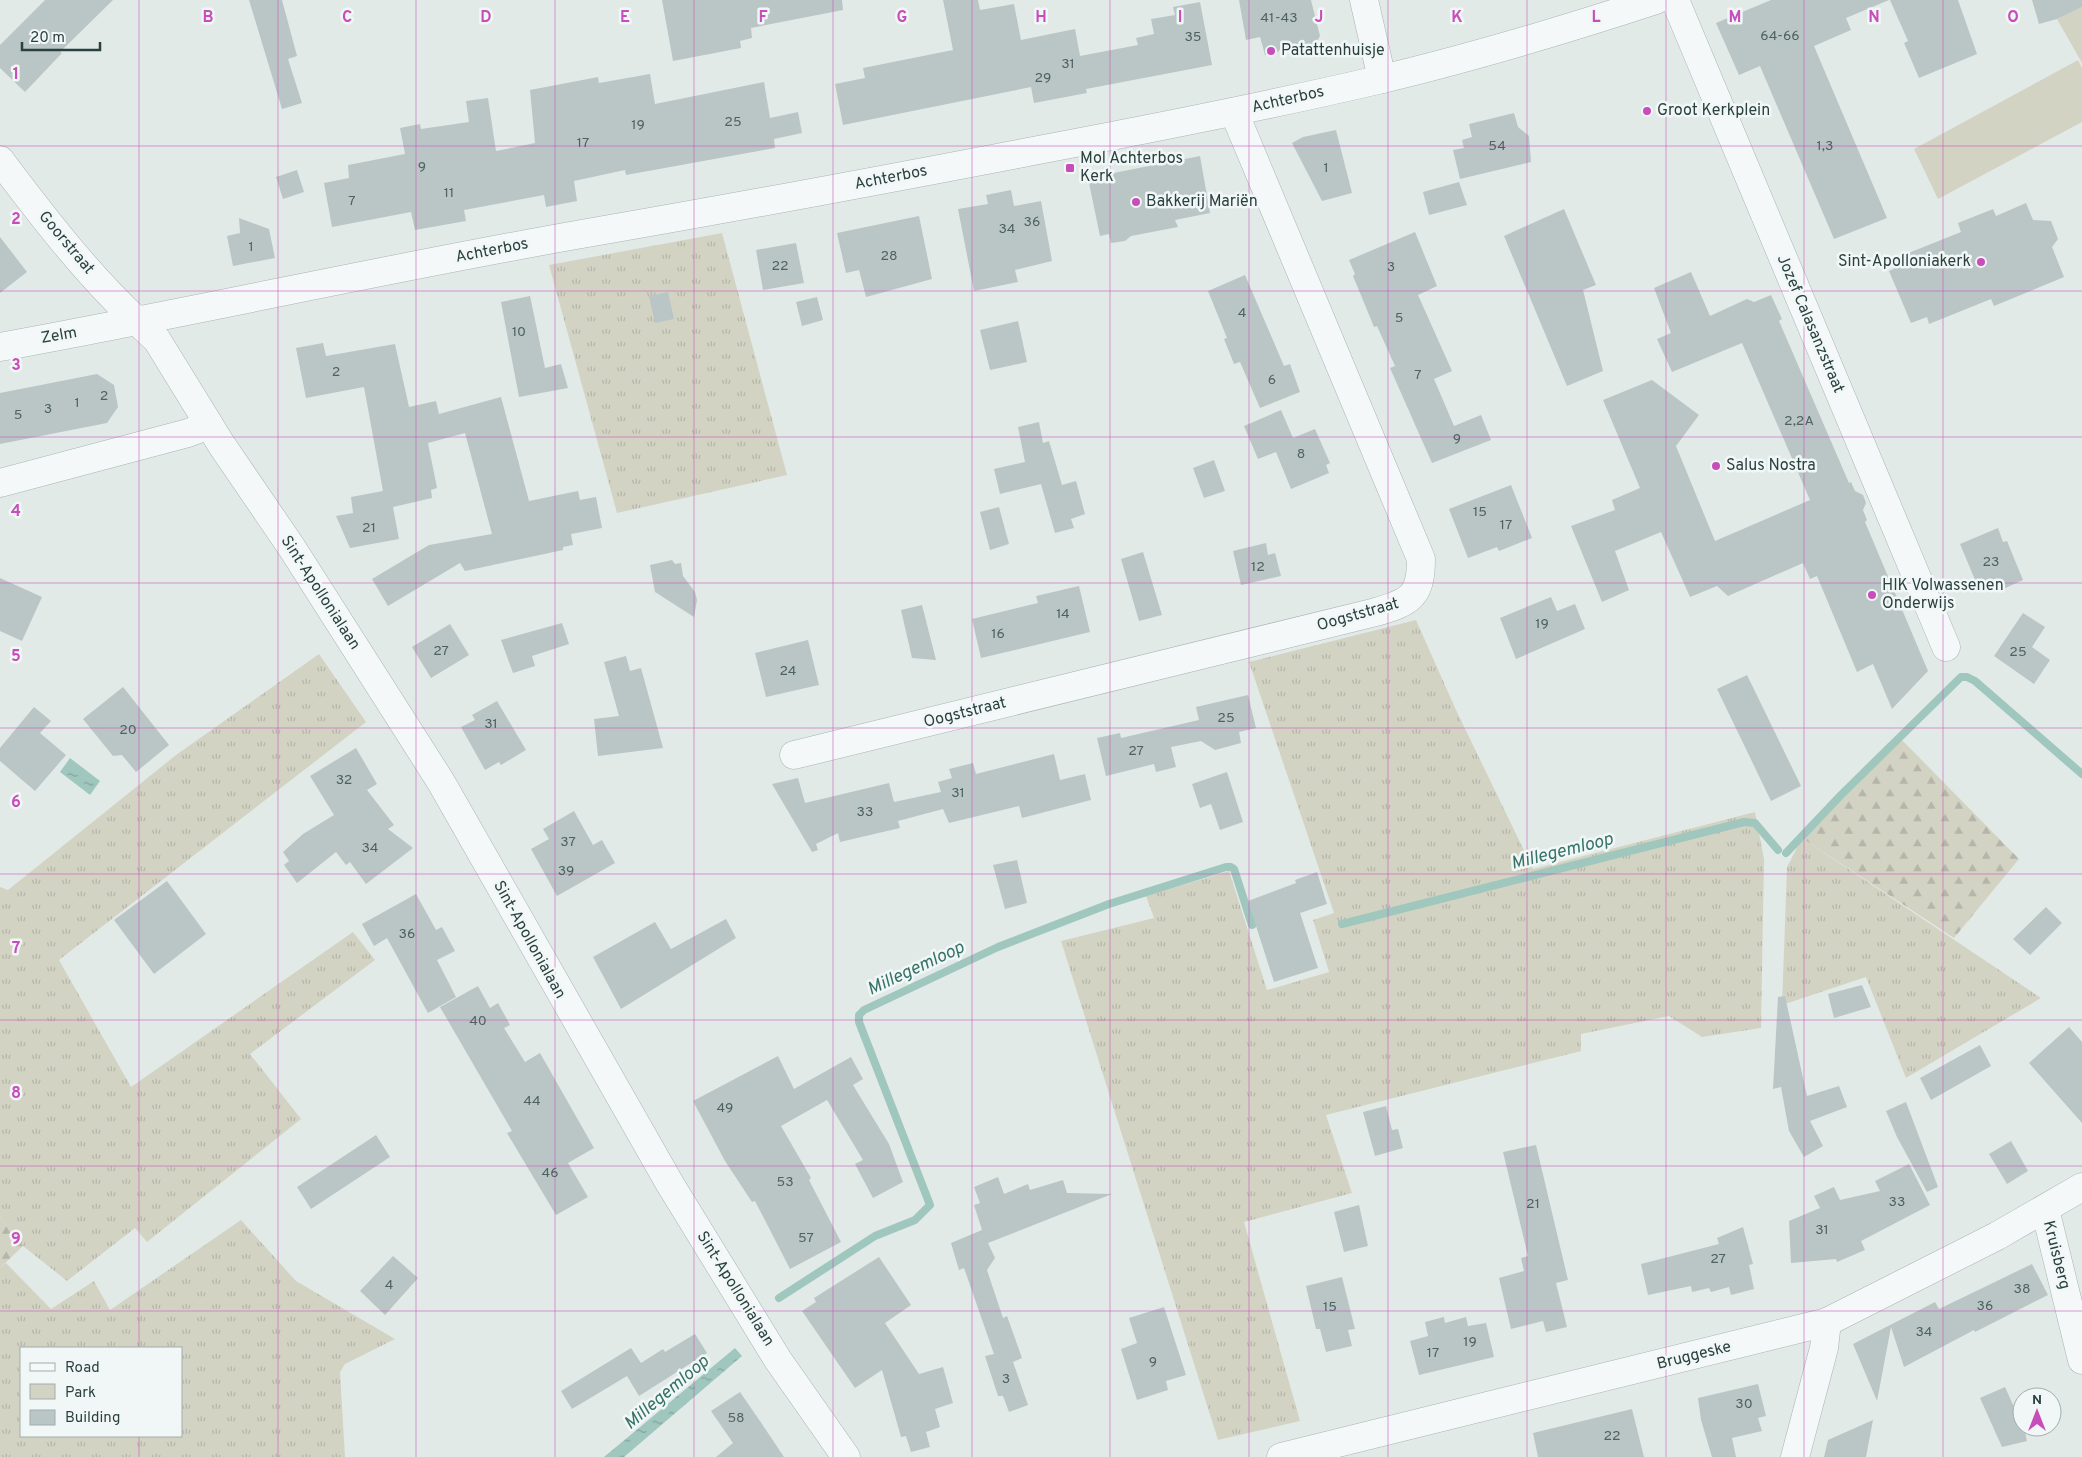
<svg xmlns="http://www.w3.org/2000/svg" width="2082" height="1457" viewBox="0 0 2082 1457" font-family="Overpass,sans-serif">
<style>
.grass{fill:url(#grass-tufts);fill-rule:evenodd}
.forest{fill:url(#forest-firs)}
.park{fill:#d3d3c3}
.water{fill:url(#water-ripples)}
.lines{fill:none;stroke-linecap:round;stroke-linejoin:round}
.stream{stroke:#9fc7be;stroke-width:8}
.building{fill:#b9c6c5}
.minor-casing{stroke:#a7b4b2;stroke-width:29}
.tertiary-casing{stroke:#a7b4b2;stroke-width:29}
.minor{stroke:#f4f8f8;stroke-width:28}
.tertiary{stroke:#f4f8f8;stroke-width:28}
.grid{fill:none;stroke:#c74eba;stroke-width:1;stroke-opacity:0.55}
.poi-dot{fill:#c74eba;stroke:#f1f7f6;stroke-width:2}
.labels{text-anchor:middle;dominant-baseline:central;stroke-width:5;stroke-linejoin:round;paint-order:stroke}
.number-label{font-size:14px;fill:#4e6260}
.poi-label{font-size:16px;fill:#2b413e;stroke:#f1f7f6;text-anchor:start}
.street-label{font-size:16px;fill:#2b413e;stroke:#f1f7f6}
.water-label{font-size:18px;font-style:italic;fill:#377267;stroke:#f1f7f6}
.grid-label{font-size:16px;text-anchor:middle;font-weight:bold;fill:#c74eba;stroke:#f1f7f6;stroke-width:5;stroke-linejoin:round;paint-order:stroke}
</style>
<defs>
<pattern id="grass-tufts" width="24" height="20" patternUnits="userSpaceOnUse" patternTransform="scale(1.25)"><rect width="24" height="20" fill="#d3d3c3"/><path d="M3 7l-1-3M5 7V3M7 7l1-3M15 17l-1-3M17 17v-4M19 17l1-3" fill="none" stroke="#b5b6a9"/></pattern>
<pattern id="forest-firs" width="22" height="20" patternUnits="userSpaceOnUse" patternTransform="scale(1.25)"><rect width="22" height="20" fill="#d3d3c3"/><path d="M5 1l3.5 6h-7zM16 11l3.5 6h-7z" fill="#b5b6a9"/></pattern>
<pattern id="water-ripples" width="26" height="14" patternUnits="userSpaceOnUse" patternTransform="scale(1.25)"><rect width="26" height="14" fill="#9fc7be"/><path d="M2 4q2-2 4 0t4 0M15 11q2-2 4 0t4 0" fill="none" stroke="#82a39c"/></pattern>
</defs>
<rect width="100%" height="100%" fill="#e2eae8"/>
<g class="grass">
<polygon points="722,233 787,475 617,513 549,265"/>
<polygon points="1416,620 1456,710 1533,869 1755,812 1764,859 1761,1028 1702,1037 1669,1016 1581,1034 1581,1051 1326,1115 1352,1193 1244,1222 1300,1421 1218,1440 1061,941 1154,918 1146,896 1229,871 1267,990 1329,972 1313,920 1334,913 1249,662"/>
<polygon points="319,654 366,722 59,960 131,1087 353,932 375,960 250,1054 301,1119 147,1242 135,1228 67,1281 23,1246 0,1217 0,887 8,890 176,755"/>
<polygon points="1802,838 2041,998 1906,1078 1866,977 1782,1005 1787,867"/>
<path d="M241 1220 296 1281 395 1339 345 1364 340 1372 345 1457H0V1268L6 1263 51 1309 94 1281 110 1310ZM21 1348H181V1436H21Z"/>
</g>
<g class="forest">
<polygon points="1902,740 2019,859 1954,938 1802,838"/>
<polygon points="0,1217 23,1246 0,1268"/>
</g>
<g class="park">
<polygon points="2082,7 2082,63 2057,19"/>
<polygon points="2078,60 2082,68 2082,122 1938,199 1914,149"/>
</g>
<g class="water">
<polygon points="70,758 100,781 90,795 60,772"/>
<polygon points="735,1348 742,1356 624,1457 604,1457"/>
</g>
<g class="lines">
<g class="stream">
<polyline points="1786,853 1841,795 1961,677 1967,677 1975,681 2082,774"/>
<polyline points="1342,924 1744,822 1755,823 1778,850"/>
<polyline points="779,1298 875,1236 915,1220 930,1205 859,1022 859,1015 864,1010 998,947 1109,904 1226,867 1231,867 1234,869 1252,925"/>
</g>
</g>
<g class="building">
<polygon points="45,0 113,0 60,52 62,53 25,92 0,68 0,45"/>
<polygon points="249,0 282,0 297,56 288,59 302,103 282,109"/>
<polygon points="662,0 842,0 843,10 751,28 752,38 740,41 741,48 673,61"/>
<polygon points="943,0 978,0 980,10 1014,4 1021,40 1075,29 1080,56 1138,45 1136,38 1154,34 1151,19 1175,15 1173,7 1200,2 1212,65 1086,89 1087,93 1034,103 1031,87 843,125 835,84 865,78 863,68 953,50"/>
<polygon points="1239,0 1311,0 1320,36 1316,43 1293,49 1284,44 1278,52 1265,55 1260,37 1246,40"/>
<polygon points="1771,0 1889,0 1846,18 1851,30 1814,46 1887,218 1834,239 1760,66 1739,75 1716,23"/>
<polygon points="1890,0 1958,0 1977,54 1919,78 1904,43 1908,41"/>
<polygon points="2032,0 2082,0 2082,7 2057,19 2039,24"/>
<polygon points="650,74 655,104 764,82 770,118 798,112 802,133 774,139 775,148 626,175 625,170 574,181 577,201 546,207 544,195 464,210 466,221 415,230 411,212 332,227 324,183 349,178 348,165 405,154 400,128 420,124 421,129 469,122 466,101 488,98 496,151 535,143 530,90 598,77 599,83"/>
<polygon points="1514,113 1518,127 1529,136 1531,162 1460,179 1453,150 1464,148 1462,140 1472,137 1469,124"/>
<polygon points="1336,130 1352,193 1322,201 1292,143 1303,137"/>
<polygon points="1200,156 1210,213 1175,220 1178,227 1131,236 1125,241 1111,243 1109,234 1100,236 1088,178"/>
<polygon points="297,170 304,192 283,199 276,177"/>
<polygon points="1459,182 1467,205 1429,215 1423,192"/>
<polygon points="1011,190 1014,206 1041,201 1052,261 1015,270 1018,282 974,291 958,209 988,204 986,195"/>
<polygon points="2026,203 2033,220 2051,221 2058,239 2052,247 2064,277 1994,306 1991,299 1929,324 1927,317 1911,323 1889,271 1904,264 1901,256 1961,232 1958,223 1993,209 1996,216"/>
<polygon points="1564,209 1596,285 1583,290 1603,371 1567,386 1504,236"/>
<polygon points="919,216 932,279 866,297 859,270 846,273 837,233"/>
<polygon points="239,218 269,229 275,258 233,266 227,236 240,233"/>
<polygon points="1415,232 1437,286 1418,295 1452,371 1434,379 1454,426 1481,415 1491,440 1432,463 1390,368 1395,366 1377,326 1374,327 1353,276 1355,274 1349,260"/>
<polygon points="0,237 27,272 0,293"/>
<polygon points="796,243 804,283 763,290 756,250"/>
<polygon points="1691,272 1710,316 1747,299 1754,302 1771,295 1782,319 1779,321 1849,483 1851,482 1855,491 1863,495 1866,503 1863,510 1867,520 1865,522 1928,671 1892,709 1873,664 1857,672 1817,576 1810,579 1803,563 1728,596 1717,586 1690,597 1661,532 1615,551 1629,590 1602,602 1571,526 1615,510 1612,500 1640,488 1603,400 1652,380 1699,415 1676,446 1715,541 1810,500 1742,343 1672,372 1657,339 1671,333 1654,288"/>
<polygon points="1245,275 1284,366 1290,364 1300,392 1260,408 1240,362 1234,364 1224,339 1227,338 1208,291"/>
<polygon points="668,292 674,319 655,323 649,296"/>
<polygon points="530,296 545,368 561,364 568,388 519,397 501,302"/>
<polygon points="817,297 823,320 802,326 796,302"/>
<polygon points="1018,321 1027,362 990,370 980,330"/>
<polygon points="323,343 326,356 395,344 409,407 436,401 439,414 501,397 529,501 578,491 580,500 596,497 602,528 571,534 573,545 563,547 563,550 465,571 460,563 388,606 372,579 429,545 492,534 465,433 428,443 437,488 431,490 432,498 393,507 399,539 350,548 336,516 353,513 351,497 383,491 364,387 306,398 296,348"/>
<polygon points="97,374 114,385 118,407 107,423 0,444 0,393"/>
<polygon points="1281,410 1293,438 1315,429 1330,463 1326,465 1329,473 1291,489 1276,452 1258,459 1244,426"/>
<polygon points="1039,422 1043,443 1049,441 1062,485 1076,481 1085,514 1071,519 1074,528 1055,533 1041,484 1000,494 994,469 1025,462 1018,427"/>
<polygon points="1214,460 1225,491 1204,498 1193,468"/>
<polygon points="1511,485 1532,538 1499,551 1497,547 1468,558 1449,509"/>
<polygon points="999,507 1009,544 990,550 980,512"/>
<polygon points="1998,528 2003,542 2007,541 2023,580 2001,590 1996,579 1978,587 1960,544"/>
<polygon points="1266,543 1268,555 1275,553 1281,576 1241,585 1233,551"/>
<polygon points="1143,552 1162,615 1139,621 1121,559"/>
<polygon points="672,560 675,564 681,563 683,576 695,592 697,600 694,617 655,592 650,565"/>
<polygon points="0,578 42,597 22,641 0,631"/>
<polygon points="1079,586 1090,632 981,658 972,619 1038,603 1036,596"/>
<polygon points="1551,597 1557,611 1575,604 1585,629 1516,659 1500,618"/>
<polygon points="922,605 936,660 912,658 901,610"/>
<polygon points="2023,613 2045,627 2032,647 2050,660 2034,684 1994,656"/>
<polygon points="562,623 569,644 532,656 535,666 513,673 501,640"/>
<polygon points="450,624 469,655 431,678 412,647"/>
<polygon points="808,640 819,685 766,697 755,653"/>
<polygon points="626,656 630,671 641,668 663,748 598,756 594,719 619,716 604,662"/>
<polygon points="1747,675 1801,786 1771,801 1717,689"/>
<polygon points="123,687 169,745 136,772 122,755 113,756 83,719"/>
<polygon points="1248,695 1256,728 1239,732 1241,743 1215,750 1201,741 1171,747 1176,767 1156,772 1154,764 1106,776 1097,738 1120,733 1121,738 1199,720 1196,707"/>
<polygon points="497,701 526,750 501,765 499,762 485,770 461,727 475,720 472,715"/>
<polygon points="34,707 51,721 40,733 66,755 35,791 0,761 0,748"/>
<polygon points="356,748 377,784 367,790 394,825 388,829 413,848 366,884 350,862 346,865 336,852 297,883 284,865 289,861 283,852 303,834 334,815 310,776"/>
<polygon points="1054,754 1060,780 1085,774 1091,800 1022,818 1019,806 949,823 943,809 898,821 900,828 840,842 838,833 816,844 818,850 812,852 772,784 798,778 805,803 889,783 894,802 941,792 938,782 952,778 949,769 973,763 976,774"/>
<polygon points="1227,772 1243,822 1220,830 1211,804 1200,808 1192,784"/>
<polygon points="574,811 593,845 602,840 615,863 557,896 531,849 549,839 543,829"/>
<polygon points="1017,860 1027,903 1005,909 993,865"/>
<polygon points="1317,872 1327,904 1300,913 1318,968 1274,982 1248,901 1296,883 1295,880"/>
<polygon points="167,881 206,934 154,974 114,920"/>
<polygon points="416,894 436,930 442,927 455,951 437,960 456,997 428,1013 387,938 374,946 362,924"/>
<polygon points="2046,907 2062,923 2030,955 2013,939"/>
<polygon points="726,919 736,938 621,1009 593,957 655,922 671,949"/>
<polygon points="1862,985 1871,1007 1834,1018 1828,994"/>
<polygon points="478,986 490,1008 498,1003 510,1025 504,1028 525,1062 540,1053 594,1148 568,1163 588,1197 556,1215 507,1133 512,1131 440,1007"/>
<polygon points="1785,996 1807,1096 1839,1086 1847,1107 1810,1121 1823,1146 1804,1157 1789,1131 1781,1087 1773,1089 1778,997"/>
<polygon points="2069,1027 2082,1042 2082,1123 2029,1063"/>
<polygon points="1980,1045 1991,1066 1931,1100 1920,1078"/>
<polygon points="778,1056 794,1089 851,1057 863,1079 853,1085 889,1144 903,1182 873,1198 855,1164 863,1160 827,1100 781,1126 811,1178 809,1180 841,1242 790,1269 755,1201 752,1202 725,1161 693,1101"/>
<polygon points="1906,1102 1938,1187 1927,1192 1897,1137 1886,1111"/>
<polygon points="1386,1106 1392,1130 1398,1129 1403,1148 1375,1156 1363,1112"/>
<polygon points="376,1135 390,1157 311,1209 297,1187"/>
<polygon points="2011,1141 2028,1171 2007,1184 1989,1154"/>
<polygon points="1536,1145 1568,1280 1556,1283 1567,1327 1546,1332 1543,1321 1511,1329 1499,1278 1524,1271 1521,1258 1528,1256 1503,1152"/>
<polygon points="1909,1164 1930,1205 1861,1241 1865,1250 1837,1262 1836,1259 1791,1263 1789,1221 1820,1208 1814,1196 1834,1187 1840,1200 1880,1191 1875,1181"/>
<polygon points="998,1177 1004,1194 1028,1184 1030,1190 1063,1180 1067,1193 1112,1194 988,1243 995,1258 987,1270 1003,1318 1007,1316 1022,1358 1013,1362 1028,1405 1009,1412 1003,1396 998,1396 985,1356 994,1354 964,1268 959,1270 951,1243 982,1230 974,1205 980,1203 974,1187"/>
<polygon points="1359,1205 1368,1246 1344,1252 1334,1212"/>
<polygon points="1743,1227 1753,1264 1749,1265 1754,1289 1731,1295 1729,1287 1711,1292 1709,1288 1692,1292 1691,1286 1648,1295 1641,1264 1719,1244 1717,1238"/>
<polygon points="393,1256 418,1278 385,1315 360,1291"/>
<polygon points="879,1257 911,1305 885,1323 919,1374 943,1367 953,1403 935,1409 940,1427 926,1432 930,1447 911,1452 906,1436 901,1437 882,1370 855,1388 802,1311 816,1302 814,1298"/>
<polygon points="2032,1264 2048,1295 1975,1332 1974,1330 1904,1367 1891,1327 1877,1401 1853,1344 1935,1302 1939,1309"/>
<polygon points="1342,1277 1355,1329 1348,1330 1352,1346 1326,1352 1320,1329 1316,1329 1306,1286"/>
<polygon points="1164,1307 1186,1375 1166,1381 1168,1390 1137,1400 1121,1349 1137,1343 1129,1318"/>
<polygon points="1444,1317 1445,1323 1466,1317 1468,1326 1486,1323 1494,1357 1419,1375 1410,1341 1428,1336 1425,1322"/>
<polygon points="695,1334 707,1353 639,1396 627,1376 572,1409 561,1391 631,1348 641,1363 663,1349 665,1352"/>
<polygon points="1758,1384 1766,1416 1758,1418 1762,1431 1732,1438 1736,1457 1712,1457 1701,1420 1698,1398"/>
<polygon points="2005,1387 2018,1416 2021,1416 2022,1427 2024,1427 2027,1441 2002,1447 1980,1398"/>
<polygon points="740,1392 762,1424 784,1457 716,1457 733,1443 711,1411"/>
<polygon points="1632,1409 1644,1457 1538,1457 1533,1433"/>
<polygon points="1873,1420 1866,1457 1824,1457 1828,1440"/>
</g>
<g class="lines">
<g class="minor-casing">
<g id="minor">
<polyline points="1364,0 1382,79"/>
<polyline points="1675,0 1946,647"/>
<path d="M0 160C42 216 86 273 137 321"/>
<polyline points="0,483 188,433 209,425"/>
<path d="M794 755 1376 612C1410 602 1421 597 1421 559L1234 112"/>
<polyline points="2045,1209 2082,1360"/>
<polyline points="1795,1457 1824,1348 1827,1322"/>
</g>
</g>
<g class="tertiary-casing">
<g id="tertiary">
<polyline points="137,321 157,340 221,444 292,548 441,782 670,1184 778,1360 846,1457"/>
<path d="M0 347C193 312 383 269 576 235 727 209 877 181 1028 152 1145 130 1262 107 1378 80 1471 58 1564 30 1656 0"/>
<polyline points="1281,1457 1827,1322 1997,1236 2082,1187"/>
</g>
</g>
<use href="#minor" class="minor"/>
<use href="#tertiary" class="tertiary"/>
</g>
<path class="grid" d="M139 0V1348M278 0V1457M416 0V1457M555 0V1457M694 0V1457M833 0V1457M972 0V1457M1110 0V1457M1249 0V1457M1388 0V1457M1527 0V1457M1666 0V1457M1804 0V1457M1943 0V1457M0 146H2082M0 291H2082M0 437H2082M0 583H2082M0 728H2082M0 874H2082M0 1020H2082M0 1166H2082M0 1311H2082M139 1436V1457"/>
<g class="poi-dot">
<circle cx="1271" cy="51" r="5"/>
<circle cx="1647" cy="111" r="5"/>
<rect x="1065" y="163" width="10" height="10" rx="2.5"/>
<circle cx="1136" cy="202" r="5"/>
<circle cx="1981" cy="262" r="5"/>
<circle cx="1716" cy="466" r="5"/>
<circle cx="1872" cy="595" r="5"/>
</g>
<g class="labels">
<g class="number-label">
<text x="1279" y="18">41-43</text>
<text x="1780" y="36">64-66</text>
<text x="1193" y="37">35</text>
<text x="1068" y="64">31</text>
<text x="1043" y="78">29</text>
<text x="733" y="122">25</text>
<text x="638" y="125">19</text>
<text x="583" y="143">17</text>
<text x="1497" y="146">54</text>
<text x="1825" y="146">1,3</text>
<text x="422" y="167">9</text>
<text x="1326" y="168">1</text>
<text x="449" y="193">11</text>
<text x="352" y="201">7</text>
<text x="1032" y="222">36</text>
<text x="1007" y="229">34</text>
<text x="251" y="247">1</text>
<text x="889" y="256">28</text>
<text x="780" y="266">22</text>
<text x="1391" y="267">3</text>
<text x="1242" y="313">4</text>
<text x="1399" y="318">5</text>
<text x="519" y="332">10</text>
<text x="336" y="372">2</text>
<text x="1418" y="375">7</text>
<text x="1272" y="380">6</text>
<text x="104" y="396">2</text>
<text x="77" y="403">1</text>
<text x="48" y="409">3</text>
<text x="18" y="415">5</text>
<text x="1799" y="421">2,2A</text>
<text x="1457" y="439">9</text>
<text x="1301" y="454">8</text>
<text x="1480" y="512">15</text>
<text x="1506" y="525">17</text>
<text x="369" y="528">21</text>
<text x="1991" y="562">23</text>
<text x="1258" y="567">12</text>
<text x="1063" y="614">14</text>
<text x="1542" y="624">19</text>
<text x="998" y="634">16</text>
<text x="441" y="651">27</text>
<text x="2018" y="652">25</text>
<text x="788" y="671">24</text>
<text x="1226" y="718">25</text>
<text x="491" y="724">31</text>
<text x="128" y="730">20</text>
<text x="1136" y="751">27</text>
<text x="344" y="780">32</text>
<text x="958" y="793">31</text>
<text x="865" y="812">33</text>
<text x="568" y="842">37</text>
<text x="370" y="848">34</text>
<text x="566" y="871">39</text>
<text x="407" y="934">36</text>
<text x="478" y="1021">40</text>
<text x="532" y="1101">44</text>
<text x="725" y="1108">49</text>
<text x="550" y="1173">46</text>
<text x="785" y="1182">53</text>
<text x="1897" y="1202">33</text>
<text x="1533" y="1204">21</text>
<text x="1822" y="1230">31</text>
<text x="806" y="1238">57</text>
<text x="1718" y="1259">27</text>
<text x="389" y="1285">4</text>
<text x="2022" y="1289">38</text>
<text x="1985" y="1306">36</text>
<text x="1330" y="1307">15</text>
<text x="1924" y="1332">34</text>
<text x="1470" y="1342">19</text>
<text x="1433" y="1353">17</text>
<text x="1153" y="1362">9</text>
<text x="1006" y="1379">3</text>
<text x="1744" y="1404">30</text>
<text x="736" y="1418">58</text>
<text x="1612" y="1436">22</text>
</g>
<g class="poi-label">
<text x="1281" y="51">Patattenhuisje</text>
<text x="1657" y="111">Groot Kerkplein</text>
<text x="1080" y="159">Mol Achterbos<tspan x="1080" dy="18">Kerk</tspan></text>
<text x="1146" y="202">Bakkerij Mariën</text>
<text x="1971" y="262" text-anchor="end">Sint-Apolloniakerk</text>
<text x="1726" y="466">Salus Nostra</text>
<text x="1882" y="586">HIK Volwassenen<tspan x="1882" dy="18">Onderwijs</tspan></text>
</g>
<g class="street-label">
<text transform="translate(1288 100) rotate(-13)">Achterbos</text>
<text transform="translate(891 178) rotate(-11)">Achterbos</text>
<text transform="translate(66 243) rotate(50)">Goorstraat</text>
<text transform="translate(492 251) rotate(-11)">Achterbos</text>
<text transform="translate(1810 324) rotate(67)">Jozef Calasanzstraat</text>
<text transform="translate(59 336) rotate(-10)">Zelm</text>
<text transform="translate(320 593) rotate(57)">Sint-Apollonialaan</text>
<text transform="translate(1358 615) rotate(-16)">Oogststraat</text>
<text transform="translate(965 713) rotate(-14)">Oogststraat</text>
<text transform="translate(529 940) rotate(61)">Sint-Apollonialaan</text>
<text transform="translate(2056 1255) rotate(76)">Kruisberg</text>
<text transform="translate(735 1289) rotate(58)">Sint-Apollonialaan</text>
<text transform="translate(1694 1356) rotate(-14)">Bruggeske</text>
</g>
<g class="water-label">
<text transform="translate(1562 852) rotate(-14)">Millegemloop</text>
<text transform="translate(916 969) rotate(-25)">Millegemloop</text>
<text transform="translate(667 1393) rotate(-40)">Millegemloop</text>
</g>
</g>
<g class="grid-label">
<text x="208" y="22">B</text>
<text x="347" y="22">C</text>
<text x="486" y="22">D</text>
<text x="625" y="22">E</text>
<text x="763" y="22">F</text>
<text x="902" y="22">G</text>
<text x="1041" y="22">H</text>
<text x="1180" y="22">I</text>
<text x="1319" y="22">J</text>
<text x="1457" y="22">K</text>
<text x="1596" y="22">L</text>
<text x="1735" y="22">M</text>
<text x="1874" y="22">N</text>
<text x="2013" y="22">O</text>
<text x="16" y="79">1</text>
<text x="16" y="224">2</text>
<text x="16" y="370">3</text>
<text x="16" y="516">4</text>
<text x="16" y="661">5</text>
<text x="16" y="807">6</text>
<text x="16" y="953">7</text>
<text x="16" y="1098">8</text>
<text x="16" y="1244">9</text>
</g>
<rect x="20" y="1347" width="162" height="90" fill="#f1f7f6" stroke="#a2aeac"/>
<rect x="30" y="1363" width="25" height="8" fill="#f4f8f8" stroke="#a2aeac"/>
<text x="65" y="1372" font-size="15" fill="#2b413e">Road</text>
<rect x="30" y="1384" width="25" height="15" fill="#d3d3c3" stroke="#a2aeac"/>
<text x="65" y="1397" font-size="15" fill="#2b413e">Park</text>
<rect x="30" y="1410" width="25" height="15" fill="#b9c6c5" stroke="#a2aeac"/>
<text x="65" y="1422" font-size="15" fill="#2b413e">Building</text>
<g transform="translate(2037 1412)"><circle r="24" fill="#f1f7f6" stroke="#a2aeac"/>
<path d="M0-4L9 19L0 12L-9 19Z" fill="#c74eba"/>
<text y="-8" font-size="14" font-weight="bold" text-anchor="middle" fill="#2b413e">N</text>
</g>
<path d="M22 42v8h78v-8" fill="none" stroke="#2b413e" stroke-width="2.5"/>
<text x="30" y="42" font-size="15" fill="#2b413e" stroke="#f1f7f6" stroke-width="4" paint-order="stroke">20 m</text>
</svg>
